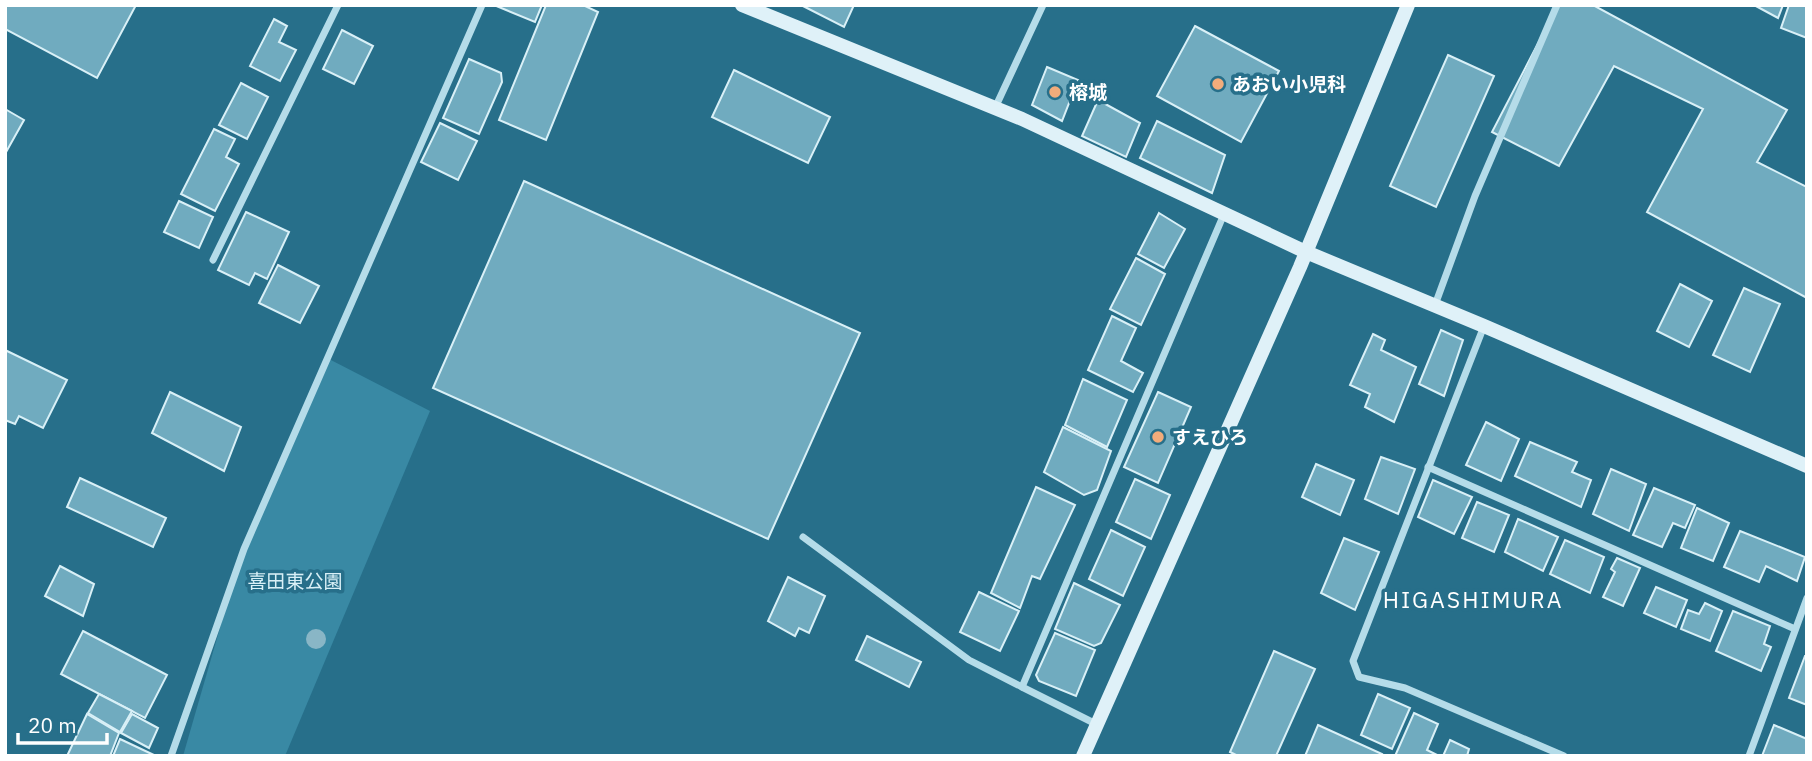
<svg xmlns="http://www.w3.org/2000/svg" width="1812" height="761" viewBox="0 0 1812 761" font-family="'IBM Plex Sans','Noto Sans JP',sans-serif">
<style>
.green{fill:#3989a4}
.building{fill:#70abbf;stroke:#d9f0f7;stroke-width:2}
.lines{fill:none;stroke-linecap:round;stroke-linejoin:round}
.street{stroke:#b5dce9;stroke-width:7}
.secondary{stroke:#dff1f8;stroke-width:14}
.tree{fill:#89b6c6}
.poi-dot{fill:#f2ac7b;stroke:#276f8a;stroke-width:2.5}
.labels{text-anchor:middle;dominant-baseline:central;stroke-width:7;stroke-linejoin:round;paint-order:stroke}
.poi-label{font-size:19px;font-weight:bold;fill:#fff;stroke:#276f8a;text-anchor:start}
.park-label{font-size:19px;fill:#d9f0f7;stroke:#276f8a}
.quarter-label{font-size:23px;letter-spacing:2px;fill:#fff;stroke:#276f8a}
</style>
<rect width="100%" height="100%" fill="#276f8a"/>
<polygon class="green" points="327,358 430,411 285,756 183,756 239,562"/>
<g class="building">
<polygon points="5,5 136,5 97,78 5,29"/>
<polygon points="494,5 542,5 535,22"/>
<polygon points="546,5 583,5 598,12 546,140 499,120"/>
<polygon points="801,5 854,5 844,27"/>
<polygon points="1558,5 1593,5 1787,110 1757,162 1807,187 1807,298 1647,212 1703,109 1614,66 1559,166 1492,132"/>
<polygon points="1754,5 1783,5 1778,18"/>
<polygon points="1789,5 1807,5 1807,38 1781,28"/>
<polygon points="274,19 287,26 279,42 296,50 280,81 250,66"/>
<polygon points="1195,26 1279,71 1241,142 1157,96"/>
<polygon points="342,30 373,46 354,84 323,69"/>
<polygon points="1448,55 1494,76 1436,207 1390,186"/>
<polygon points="469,59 501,73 502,82 479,134 443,118"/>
<polygon points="1047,67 1078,80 1062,121 1032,105"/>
<polygon points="734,70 830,117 808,163 712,117"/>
<polygon points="241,83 268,97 247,139 219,125"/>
<polygon points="1098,100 1140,123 1126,157 1082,136"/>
<polygon points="5,109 24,120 5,154"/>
<polygon points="1157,121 1225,155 1212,193 1140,158"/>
<polygon points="440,123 477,141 458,180 421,162"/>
<polygon points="214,129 235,139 226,157 239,164 215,211 181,194"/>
<polygon points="524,181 860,333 768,539 433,388"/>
<polygon points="179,201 213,217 199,248 164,232"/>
<polygon points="246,212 289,232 267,279 255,273 249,285 218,270"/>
<polygon points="1159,213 1185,229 1164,268 1138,254"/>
<polygon points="1136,258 1165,274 1141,325 1110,309"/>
<polygon points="278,265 319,286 300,323 259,303"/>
<polygon points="1680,284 1712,301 1689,347 1657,331"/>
<polygon points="1744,288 1780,304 1750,372 1713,355"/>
<polygon points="1112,316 1136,328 1121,361 1143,373 1133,392 1088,370"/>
<polygon points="1441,330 1463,340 1444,396 1419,384"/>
<polygon points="1373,334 1385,340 1381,350 1416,367 1394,422 1365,407 1370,394 1350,385"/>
<polygon points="5,350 67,380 43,428 19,416 15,424 5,420"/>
<polygon points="1083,379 1127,400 1107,447 1065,425"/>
<polygon points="170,392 241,427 224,471 152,433"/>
<polygon points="1158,392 1191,407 1158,483 1124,467"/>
<polygon points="1486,422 1519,439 1501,481 1466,465"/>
<polygon points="1063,427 1111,451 1097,490 1084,495 1044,472"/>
<polygon points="1530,442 1577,462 1572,472 1591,480 1581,507 1515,476"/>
<polygon points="1381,457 1415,469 1398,514 1365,499"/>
<polygon points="1316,464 1354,480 1340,515 1302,497"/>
<polygon points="1611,469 1646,484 1629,531 1593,514"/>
<polygon points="80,478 166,518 153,547 67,507"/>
<polygon points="1135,479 1170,495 1151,539 1116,522"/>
<polygon points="1433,480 1472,497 1454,534 1418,517"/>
<polygon points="1036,487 1075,505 1040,579 1032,576 1020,608 991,593"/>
<polygon points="1654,488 1695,505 1685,528 1673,523 1662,547 1633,535"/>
<polygon points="1477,502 1509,515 1494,552 1462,538"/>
<polygon points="1697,508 1729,523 1713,561 1681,548"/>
<polygon points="1518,519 1558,537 1543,571 1505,552"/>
<polygon points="1111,530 1145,547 1123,596 1089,579"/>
<polygon points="1740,531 1805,557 1797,581 1766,566 1759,582 1724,567"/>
<polygon points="1344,538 1379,552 1355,610 1321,593"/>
<polygon points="1565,540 1604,557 1590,593 1550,574"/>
<polygon points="1617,558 1640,568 1623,606 1603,597 1615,572 1611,569"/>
<polygon points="60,566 94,584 83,616 45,596"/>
<polygon points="254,571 266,575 260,590 249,585"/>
<polygon points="788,577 825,596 809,633 799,628 795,636 768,621"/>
<polygon points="1074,583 1120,605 1101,643 1094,646 1055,629"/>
<polygon points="1656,587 1687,600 1676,627 1644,613"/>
<polygon points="979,592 1019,611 1000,651 960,632"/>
<polygon points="1705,603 1722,611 1710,641 1681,629 1688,610 1699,614"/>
<polygon points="1733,611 1770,626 1764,644 1771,647 1761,671 1716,651"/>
<polygon points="83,631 167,675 145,718 61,674"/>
<polygon points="1055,633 1095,650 1076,696 1039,681 1036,675"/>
<polygon points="867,636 921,662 909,687 856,660"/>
<polygon points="1274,651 1315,669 1276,756 1238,756 1230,752"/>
<polygon points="1805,656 1807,656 1807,705 1789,698"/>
<polygon points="99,694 132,711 120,732 88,713"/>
<polygon points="1378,694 1410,708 1392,749 1361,735"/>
<polygon points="1414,713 1438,724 1427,750 1439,756 1395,756"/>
<polygon points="87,714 119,733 110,756 67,756"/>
<polygon points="132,714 158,728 149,748 121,733"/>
<polygon points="1318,725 1382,754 1381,756 1305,756"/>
<polygon points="1774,725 1807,739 1807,756 1762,756"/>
<polygon points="120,739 156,756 113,756"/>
<polygon points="1450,740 1469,749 1467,756 1443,756"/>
</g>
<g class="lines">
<g class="street">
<polyline points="995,108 1043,5"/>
<polyline points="213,260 338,5"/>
<polyline points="1435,305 1475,196 1557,5"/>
<polyline points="1484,326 1353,661 1359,677 1405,688 1564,756"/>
<polyline points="1428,467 1795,629"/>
<polyline points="803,537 969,660 1022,687"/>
<polyline points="1096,724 1022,687 1224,214"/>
<polyline points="171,756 244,549 482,5"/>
<polyline points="1749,756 1807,598"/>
</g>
<g class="secondary">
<polyline points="742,5 1022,119 1306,252 1484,326 1807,466"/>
<polyline points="1083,756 1300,267 1408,5"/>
</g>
</g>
<circle class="tree" cx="316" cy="639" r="10"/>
<g class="poi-dot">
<circle cx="1218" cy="84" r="7"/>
<circle cx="1055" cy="92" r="7"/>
<circle cx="1158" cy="437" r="7"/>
</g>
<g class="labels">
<g class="poi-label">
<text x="1232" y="84">あおい小児科</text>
<text x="1069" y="92">榕城</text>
<text x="1172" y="437">すえひろ</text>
</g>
<g class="park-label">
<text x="295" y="581">喜田東公園</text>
</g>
<g class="quarter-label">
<text x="1473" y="599">HIGASHIMURA</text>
</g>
</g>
<rect width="1812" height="761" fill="none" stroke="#ffffff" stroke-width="14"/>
<path d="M18 733v10h89v-10" fill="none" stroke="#ffffff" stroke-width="3.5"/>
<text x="28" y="733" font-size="21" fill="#ffffff" stroke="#276f8a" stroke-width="5" paint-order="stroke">20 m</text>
</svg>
